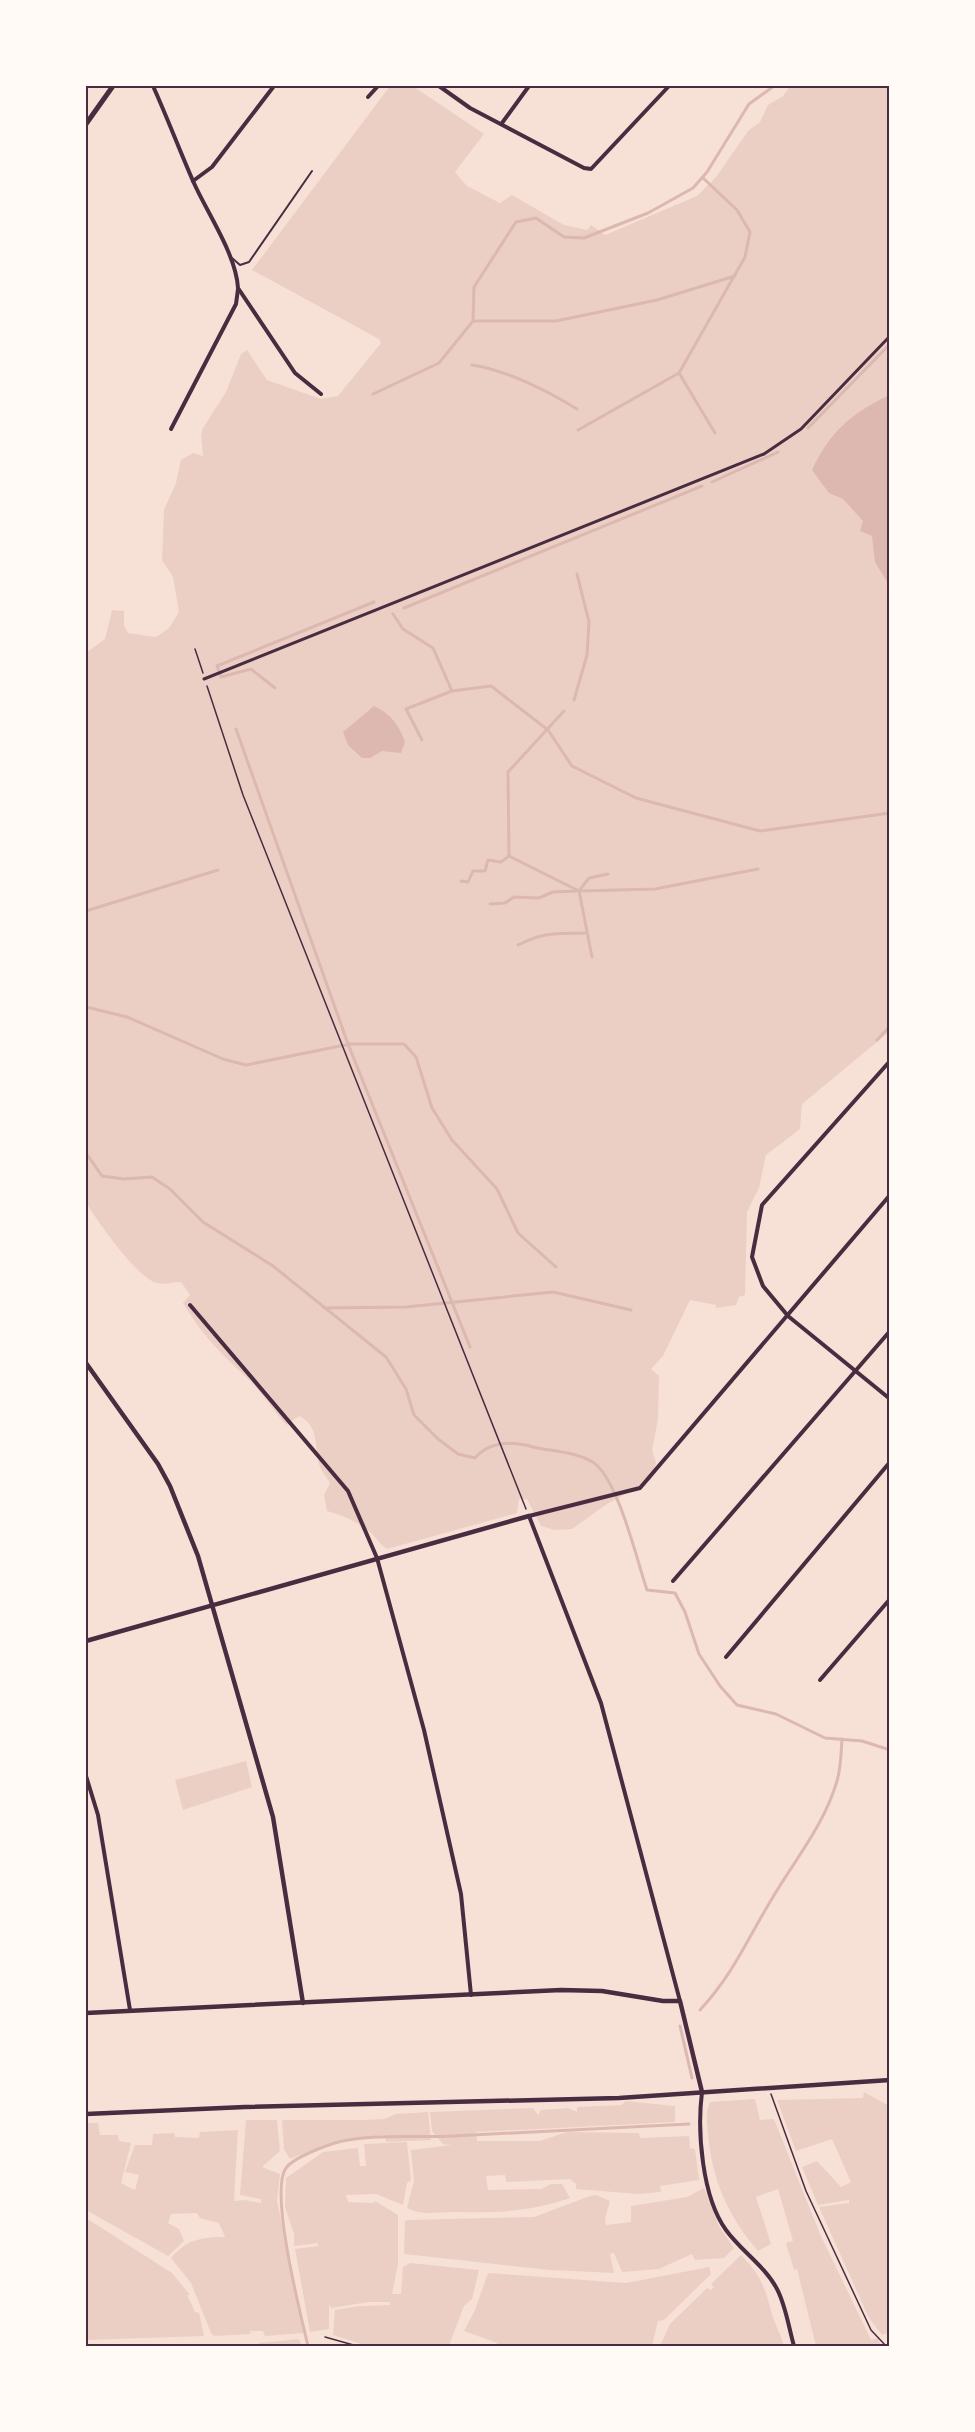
<svg xmlns="http://www.w3.org/2000/svg" width="975" height="2432" viewBox="0 0 975 2432" font-family="'Noto Sans',sans-serif">
<style>
.green{fill:#ebcfc5}
.water{fill:#dcb8b0}
.lines{fill:none;stroke-linecap:round;stroke-linejoin:round}
.stream{stroke:#dcb8b0;stroke-width:3}
.path{stroke:#4a2c40;stroke-width:1.5}
.service{stroke:#4a2c40;stroke-width:2}
.pedestrian{stroke:#4a2c40;stroke-width:3}
.minor{stroke:#4a2c40;stroke-width:4}
.tertiary{stroke:#4a2c40;stroke-width:4.5}
.secondary{stroke:#4a2c40;stroke-width:5}
.neatline{fill:none;stroke:#4a2c40;stroke-width:2}
</style>
<rect width="100%" height="100%" fill="#f7e1d7"/>
<g class="green">
<path d="M390 86H413L484 134 455 172 467 186 500 203 512 195 564 225 587 230 591 225 605 235 697 196 716 177 748 131 760 122 768 105 783 96 790 86H889V1032L802 1104 800 1129 766 1155 759 1188 747 1212 745 1295 739 1297 736 1305 716 1308V1305L690 1300 663 1356 651 1369 659 1376 658 1419 652 1450 656 1463 651 1480 607 1504 572 1529 555 1530 541 1526 527 1499H519L517 1513 387 1549C379 1544 377 1538 370 1532 358 1522 342 1515 327 1511L324 1495 330 1483C327 1478 322 1472 320 1467 313 1447 321 1427 299 1416L286 1425C273 1410 262 1392 247 1378 219 1351 204 1338 183 1303L190 1295 181 1282C174 1282 164 1285 157 1283 138 1279 96 1220 86 1202V653L105 639 112 610 124 611V626L128 633 156 637 169 628 179 612 173 577 162 560 164 510 176 483 181 460 193 453 203 456 201 435 203 428 226 392 241 354 247 350 267 380 321 399 338 396 381 343 379 339 252 270Z"/>
<polygon points="246,1761 252,1787 183,1810 175,1780"/>
<polygon points="864,2092 889,2106 890,2332 882,2335 869,2318 819,2207 849,2203 849,2200 818,2205 802,2167 817,2161 841,2187 851,2182 832,2139 796,2151 777,2100 863,2098"/>
<path d="M755 2099 760 2120 774 2119 820 2234 871 2340 878 2338 881 2346H816L797 2269 794 2270 786 2243 793 2241 778 2189 756 2197 771 2244 758 2251C728 2216 712 2180 708 2134 707 2122 705 2112 710 2102Z"/>
<path d="M626 2101 675 2106V2122L476 2132 477 2141H540L567 2132 639 2133 640 2138 689 2136 690 2148 695 2149 699 2180 660 2186 661 2192 638 2194 576 2189V2184L570 2179 506 2182 505 2175 486 2176 488 2190 541 2189 551 2184H562L570 2198C529 2212 497 2213 454 2212 437 2212 422 2216 407 2208L414 2181 411 2150 451 2145 443 2144 432 2131 430 2112 533 2108 538 2115 541 2110 568 2108 577 2112V2107L621 2105Z"/>
<path d="M428 2112 431 2140 386 2142 385 2135C346 2139 326 2143 290 2159L284 2149 282 2120H363L384 2119 396 2114Z"/>
<path d="M246 2120H277L280 2151 262 2167 280 2174 277 2201 305 2333 265 2336 263 2331H250V2334L214 2336 211 2333 191 2283 171 2258C187 2239 202 2237 225 2237L219 2223 200 2218 197 2213 171 2214 168 2223 179 2229 184 2241 168 2256 86 2210V2123H98L100 2135H118L119 2141 131 2143 121 2183 135 2190 139 2175 125 2172 135 2145H152L153 2134 174 2133 175 2137 199 2138 200 2132 238 2130 234 2201 245 2200 261 2203V2199L240 2195Z"/>
<polygon points="407,2142 411,2180 407,2183 403,2205 376,2194 346,2195 348,2202 374,2203 375,2201 398,2215 398,2264 392,2294 401,2294 403,2267 410,2263 479,2270 472,2299 464,2306 449,2346 368,2346 333,2335 335,2310 360,2306 390,2305 390,2302 369,2302 331,2308 329,2304 329,2329 310,2332 295,2249 318,2246 318,2243 294,2246 294,2234 285,2207 286,2178 323,2152 358,2148 360,2166 366,2166 364,2144"/>
<polygon points="704,2188 719,2226 734,2248 724,2258 695,2260 692,2254 659,2269 622,2272 614,2253 610,2254 614,2273 549,2270 405,2254 404,2251 405,2221 408,2220 534,2217 590,2196 596,2195 610,2201 605,2219 606,2225 631,2222 631,2206 687,2197"/>
<polygon points="86,2218 172,2273 190,2295 187,2295 195,2312 199,2313 204,2336 86,2340"/>
<path d="M741 2255C761 2275 765 2288 772 2314 775 2325 781 2335 784 2346H660L670 2324 707 2288 711 2290 714 2287 711 2284Z"/>
<polygon points="709,2267 711,2274 664,2320 658,2321 652,2346 497,2346 497,2343 464,2331 475,2310 488,2273 626,2283"/>
<polygon points="299,2339 302,2346 256,2346 259,2343"/>
</g>
<g class="water">
<path d="M889 395V585L875 562 872 536 860 531 863 521 843 499 829 493 812 470C832 429 850 415 889 395Z"/>
<path d="M374 706C391 714 399 725 405 742L401 753 382 751 370 758H362L348 745 343 732Z"/>
</g>
<g class="lines">
<g class="stream">
<polyline points="473,321 556,321 657,300 735,276"/>
<path d="M472 365C506 370 548 391 577 409"/>
<polyline points="679,373 715,433"/>
<polyline points="373,394 439,363 473,321 474,287 516,222 536,218 564,237 584,238 648,213 693,188 707,172 749,104 774,86"/>
<polyline points="808,428 890,344"/>
<polyline points="578,430 679,373 745,257 750,232 737,210 703,178"/>
<polyline points="712,482 778,452"/>
<polyline points="404,608 702,486"/>
<polyline points="393,614 403,629 433,648 452,691 491,686 548,730 572,766 636,798 760,831 890,813"/>
<polyline points="275,688 251,669 221,677 217,666 374,602"/>
<polyline points="574,700 587,655 589,622 577,574"/>
<polyline points="564,711 508,772 509,856 579,891 655,889 758,869"/>
<polyline points="236,729 348,1044 470,1347"/>
<polyline points="422,740 406,709 452,691"/>
<polyline points="461,881 468,882 473,871 485,871 488,860 501,862 509,856"/>
<polyline points="490,904 505,903 514,897 539,898 553,892 577,891"/>
<polyline points="86,911 218,870"/>
<path d="M518 945C545 931 558 934 587 933"/>
<polyline points="592,957 579,891 589,878 608,874"/>
<polyline points="86,1007 127,1017 223,1059 246,1065 350,1044 404,1044 416,1057 432,1108 452,1140 497,1189 518,1233 556,1267"/>
<polyline points="877,1040 890,1026"/>
<path d="M86 1153 102 1176 124 1179 152 1177 170 1189 203 1222 273 1266 386 1357 406 1389 414 1415 438 1439 458 1454 475 1458C490 1441 512 1441 533 1447 551 1451 575 1452 591 1461 617 1474 637 1561 647 1590L675 1593 685 1612 699 1654 720 1686 737 1705 776 1714 825 1738 862 1741 890 1750"/>
<polyline points="324,1308 406,1307 553,1292 631,1310"/>
<path d="M700 2010C733 1974 746 1942 770 1902 793 1862 824 1826 837 1781 841 1768 841 1753 842 1739"/>
<polyline points="680,2026 692,2078"/>
<path d="M308 2346C301 2316 269 2191 286 2168 295 2156 334 2142 348 2140 383 2134 418 2138 453 2136 532 2132 611 2128 689 2124"/>
</g>
<g class="path">
<polyline points="195,649 203,673"/>
<polyline points="207,686 243,795 526,1509"/>
<polyline points="771,2094 806,2191 871,2330 886,2346"/>
<polyline points="325,2337 357,2346"/>
</g>
<polyline class="service" points="232,258 240,265 249,262 312,171"/>
<polyline class="pedestrian" points="204,679 764,454 801,429 890,336"/>
<g class="minor">
<path d="M153 86C167 117 179 149 193 181 207 213 236 254 238 288L295 373 321 394"/>
<polyline points="439,86 470,108 584,168 591,169 669,86"/>
<polyline points="368,97 378,86"/>
<polyline points="502,123 529,86"/>
<polyline points="193,181 212,167 274,86"/>
<polyline points="171,429 236,304 238,289"/>
<polyline points="890,1061 762,1205 752,1257 763,1286 788,1316 890,1399"/>
<polyline points="190,1305 348,1491 377,1558 424,1730 461,1894 471,1995"/>
<polyline points="673,1581 890,1331"/>
<polyline points="726,1657 890,1462"/>
<polyline points="820,1680 890,1599"/>
<polyline points="86,1776 98,1815 130,2010"/>
<polyline points="680,2001 601,1703 529,1516 640,1488 890,1195"/>
<path d="M702 2092C697 2131 702 2197 726 2230 741 2251 765 2266 777 2289 786 2306 789 2329 794 2346"/>
</g>
<g class="tertiary">
<polyline points="86,1363 158,1464 170,1486 198,1556 273,1817 303,2003"/>
<polyline points="86,1641 529,1516"/>
<polyline points="86,2013 561,1990 602,1991 663,2001 680,2001 702,2092"/>
<polyline points="86,2114 245,2107 619,2098 890,2080"/>
</g>
<polyline class="secondary" points="86,124 113,86"/>
</g>
<rect width="975" height="2432" fill="none" stroke="#fffaf5" stroke-width="174"/>
<rect x="87" y="87" width="801" height="2258" class="neatline"/>
</svg>
